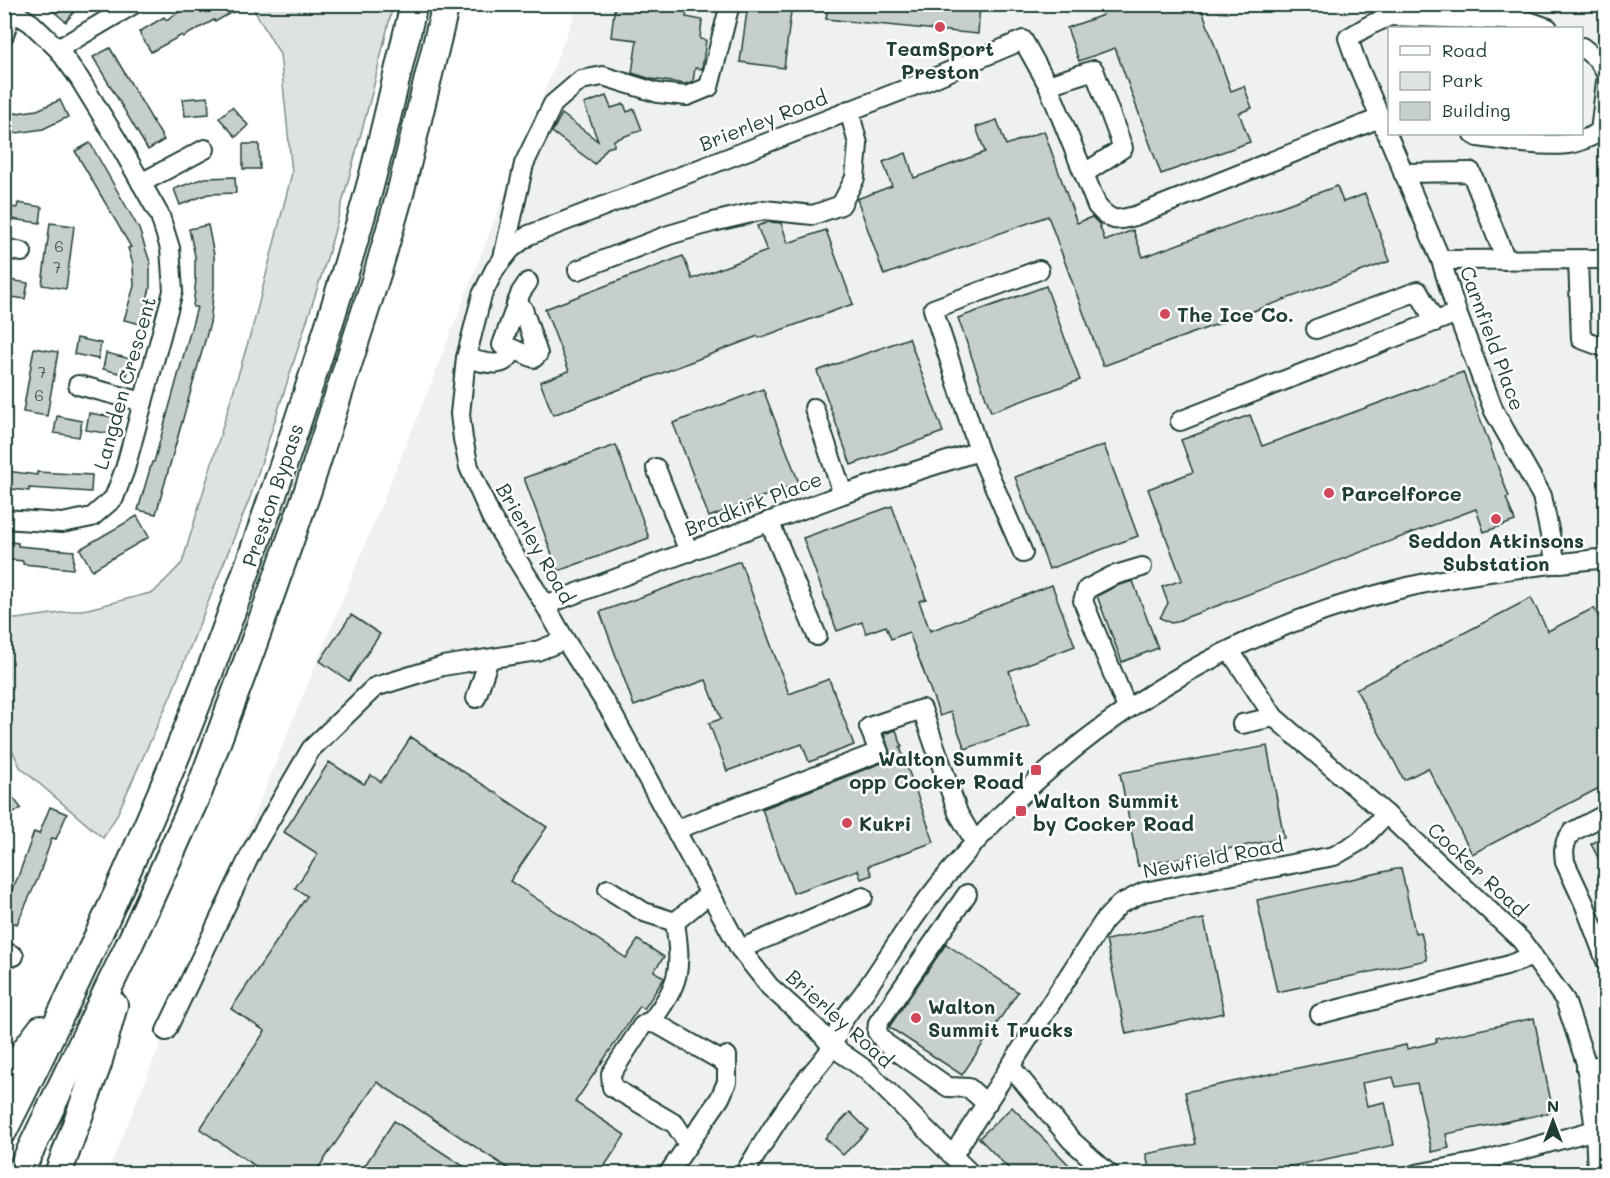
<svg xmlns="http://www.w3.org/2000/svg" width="1610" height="1178" viewBox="0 0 1610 1178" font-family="Mali,sans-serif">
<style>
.built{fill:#eef1f0;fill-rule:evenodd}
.green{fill:#dee3e2;stroke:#7e908b;stroke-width:1.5}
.building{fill:#c7cfcc;stroke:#1f3d34;stroke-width:1.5}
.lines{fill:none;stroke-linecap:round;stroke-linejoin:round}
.minor-casing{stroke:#1f3d34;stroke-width:22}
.highway-casing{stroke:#1f3d34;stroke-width:30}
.minor{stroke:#fff;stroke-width:18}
.highway{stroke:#fff;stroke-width:26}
.poi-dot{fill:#d1495b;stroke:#fff;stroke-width:2}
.labels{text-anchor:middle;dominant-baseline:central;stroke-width:5;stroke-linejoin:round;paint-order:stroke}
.number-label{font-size:16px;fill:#49625a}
.poi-label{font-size:20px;font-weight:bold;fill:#1f3d34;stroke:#fff;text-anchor:start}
.street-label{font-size:20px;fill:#1f3d34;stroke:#fff}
</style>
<rect width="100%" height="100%" fill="#fff"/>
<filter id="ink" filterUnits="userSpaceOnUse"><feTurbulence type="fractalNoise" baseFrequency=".0167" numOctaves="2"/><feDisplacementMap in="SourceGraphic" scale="12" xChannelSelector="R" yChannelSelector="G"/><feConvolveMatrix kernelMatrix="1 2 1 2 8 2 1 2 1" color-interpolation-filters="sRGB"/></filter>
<g filter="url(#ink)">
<path class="built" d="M578 5H1605V1173L107 1174 432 381ZM1390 28H1582V134H1390Z"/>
<polygon class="green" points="251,5 393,5 372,93 328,255 251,495 171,695 116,817 103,838 20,767 5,734 5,618 16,619 88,609 154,592 182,563 254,322 292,173 280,54"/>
<g class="building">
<polygon points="45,4 80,4 66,22"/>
<polygon points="192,4 246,4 215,22 214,20 183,37 182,35 151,52 139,32 164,17 166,20"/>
<polygon points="615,4 688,4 686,17 702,20 700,39 706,40 702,69 695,68 693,81 686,84 651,79 632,73 637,40 611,37"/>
<polygon points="748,4 792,4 784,68 740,62"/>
<polygon points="828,4 980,4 978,34 826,19"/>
<polygon points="1099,4 1200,4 1231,91 1244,86 1252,108 1239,113 1250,142 1161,174 1115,48 1079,61 1067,28 1103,15"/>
<polygon points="110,48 164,140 148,150 93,57"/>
<polygon points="606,96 611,108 624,104 627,112 634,109 642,130 614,140 614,146 607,148 595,164 552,132 562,114 598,141 584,104"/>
<polygon points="208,97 209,114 185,116 183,99"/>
<polygon points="60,100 68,117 43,129 4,135 4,115 37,110"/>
<polygon points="232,107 248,125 236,137 219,118"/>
<polygon points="997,120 1006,145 1044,131 1077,223 1092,217 1099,224 1105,241 1133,230 1143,257 1337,186 1343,202 1365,194 1390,261 1103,366 1048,216 884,275 857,199 892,186 883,162 906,153 914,178 985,152 976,127"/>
<polygon points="90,143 139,229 150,262 150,288 141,324 124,320 134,286 133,264 128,248 131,247 75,151"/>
<polygon points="243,144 259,144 260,169 243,169"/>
<polygon points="235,177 236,193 208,194 180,205 174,189 204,178"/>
<polygon points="18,203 42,207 40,223 4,218 4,206 17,208"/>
<polygon points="769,222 781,223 788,243 826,230 853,304 759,338 758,336 553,415 540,382 569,371 545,309 683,256 692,279 767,251 757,226"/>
<polygon points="50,223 74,226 66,289 42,285"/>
<polygon points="208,225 214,255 214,287 210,323 156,514 138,510 152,462 154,462 197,307 193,307 196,279 195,279 195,256 189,229"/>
<polygon points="4,279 28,283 25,299 4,296"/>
<polygon points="1046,286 1080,380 991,412 958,318"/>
<polygon points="77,338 101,343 98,359 74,354"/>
<polygon points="909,338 943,432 851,465 817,371"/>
<polygon points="34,348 58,352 47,416 23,412"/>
<polygon points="106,353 131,359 127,375 103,369"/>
<polygon points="1463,372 1509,497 1506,498 1515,521 1484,532 1476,509 1182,619 1177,622 1171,623 1160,618 1168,603 1162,587 1182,580 1148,489 1193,472 1181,440 1250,415 1262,446"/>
<polygon points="763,389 799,483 709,517 673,423"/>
<polygon points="89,413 113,417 111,434 86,430"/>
<polygon points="57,416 82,421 79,437 54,433"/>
<polygon points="616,445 649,538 558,571 524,478"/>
<polygon points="1104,445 1138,536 1049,569 1015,477"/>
<polygon points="6,471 37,475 37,472 92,475 91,492 29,488 29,491 4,488"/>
<polygon points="892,506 926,599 919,601 930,631 1052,585 1075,646 1009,671 1029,726 965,749 951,712 940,716 909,632 891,639 886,626 866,633 862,622 837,631 803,538"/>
<polygon points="137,516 149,537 92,570 80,549"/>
<polygon points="4,541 18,543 18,546 74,551 73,569 23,564 23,561 4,559"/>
<polygon points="740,561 789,694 829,679 854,745 809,762 802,744 727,771 709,723 721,719 706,680 634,706 600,612"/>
<polygon points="1133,581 1158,648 1122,662 1097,596 1116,586"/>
<polygon points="1531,598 1548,631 1594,608 1599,618 1605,614 1605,785 1472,854 1428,768 1404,780 1356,689"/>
<polygon points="351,615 380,634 349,681 320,661"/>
<polygon points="896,730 902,746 900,747 934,842 868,866 872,875 861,879 858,870 793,893 762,809 884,762 888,759 890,753 884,734"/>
<polygon points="411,737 547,827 510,881 626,958 638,940 664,957 654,971 664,978 663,980 644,1009 640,1006 575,1102 625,1135 600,1173 515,1173 377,1082 315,1173 266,1173 200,1129 265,1031 231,1009 307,896 295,888 318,854 284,832 329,762 364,784 371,775 381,782"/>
<polygon points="1267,746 1284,838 1138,866 1120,773"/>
<polygon points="4,786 21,808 4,820"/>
<polygon points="50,807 67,814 56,839 52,838 38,878 17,924 4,919 4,898 7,900 18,877 34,832 39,834"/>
<polygon points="1605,836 1605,871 1591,844"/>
<polygon points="1401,868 1415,933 1421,932 1427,960 1277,992 1257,900"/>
<polygon points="1204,919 1224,1013 1126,1034 1106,940"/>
<polygon points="946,944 1018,992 962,1075 889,1027"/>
<polygon points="1534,1018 1553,1112 1446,1134 1449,1148 1432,1152 1417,1083 1396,1087 1393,1077 1362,1083 1367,1106 1385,1102 1394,1145 1258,1173 1150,1173 1146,1154 1196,1144 1185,1092 1406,1045 1407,1049 1437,1042 1436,1039"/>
<polygon points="1012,1107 1077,1173 1013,1173 979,1138"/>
<polygon points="850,1112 868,1130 843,1155 825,1138"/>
<polygon points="394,1121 474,1173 360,1173"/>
</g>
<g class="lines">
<g class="minor-casing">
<g id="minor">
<polyline points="4,6 31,23 58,49 79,78 117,140 160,216 170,248 173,291 125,469 114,498 92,517 62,523 4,519"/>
<polyline points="1548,28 1528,21 1390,16 1370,25 1348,38 1356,61 1441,260 1457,313 1494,411 1542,496 1556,564"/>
<polyline points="4,35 12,10"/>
<polyline points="1582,47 1598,60 1606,73"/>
<polyline points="58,49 134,4"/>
<polyline points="1048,85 1094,70 1123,148 1085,173"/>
<path d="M1473 134 1478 137C1507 141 1539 147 1568 144 1579 143 1590 137 1600 132L1606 81"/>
<polyline points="1403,173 1471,172 1506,260"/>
<polyline points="141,183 205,149"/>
<polyline points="4,248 22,252"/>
<polyline points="503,258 524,164 553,104 581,80 603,76 658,93 687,96 709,87 730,4"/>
<polyline points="1441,260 1606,259"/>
<polyline points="1578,260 1581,339 1606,348"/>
<polyline points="578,270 669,235 713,222 764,210 813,215 841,205 855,178 858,144 849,110"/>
<polyline points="1316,329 1418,291 1435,322"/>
<polyline points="513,349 534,358 538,354 523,309 516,304"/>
<path d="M466 358C484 362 505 372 513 349L502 345 521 292 528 282"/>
<polyline points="78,385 143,402"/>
<polyline points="814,408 843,494"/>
<polyline points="1180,421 1457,313"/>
<polyline points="656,468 689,552"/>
<polyline points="769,521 817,636"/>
<polyline points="1023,553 979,451 933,309 1039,270"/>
<polyline points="545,605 843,494 979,451"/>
<polyline points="1230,651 1274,717 1386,814 1521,940 1565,1000 1586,1063 1595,1130 1597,1174"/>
<polyline points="476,698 489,659"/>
<polyline points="1127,708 1083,601 1087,589 1112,576 1142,567"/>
<polyline points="1242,724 1274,717"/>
<polyline points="1606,814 1572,832 1566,841 1564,851 1565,862 1584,903 1606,961"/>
<polyline points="675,830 879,752 869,727 922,709 958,813 975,842"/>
<polyline points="608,889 644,912 675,922"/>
<polyline points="967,894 878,1023 877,1032 885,1043 948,1087 969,1088 987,1104"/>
<polyline points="740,949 863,897"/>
<polyline points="4,951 14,956"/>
<polyline points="1320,1014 1506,966 1533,956"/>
<path d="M651 1022C680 982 682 971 675 922L709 894"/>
<polyline points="166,1031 253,849 311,749 375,687 443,666 537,651 565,640"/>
<polyline points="1011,1067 1071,1140 1109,1174"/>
<polyline points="1586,1068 1606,1064"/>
<polyline points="688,1144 675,1124 612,1087 611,1074 642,1026 648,1022 659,1025 727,1064"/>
<polyline points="953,1155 1104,921 1120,904 1144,892 1334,856 1360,841 1386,814"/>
<polyline points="668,1174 720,1098 727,1082 727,1056"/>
<path d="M744 1174C761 1147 777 1119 796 1094 806 1078 820 1065 830 1050 836 1042 837 1032 841 1024 848 1011 859 1000 867 988 886 960 904 931 924 904 1043 747 1203 638 1395 590 1464 573 1535 566 1606 558"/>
<path d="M971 1174 866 1070 833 1047 817 1029 770 987 740 949 613 715 565 640 545 605 491 517 469 467 463 439 460 414 466 358 482 295 495 269 511 249 529 235 929 80 1023 40 1048 85 1097 206C1111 222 1115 221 1135 216L1380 118"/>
<polyline points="1416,1174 1479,1162 1595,1130"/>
</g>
</g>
<g class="highway-casing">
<g id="highway">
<polyline points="4,1086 25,1050 41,1029"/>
<path d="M4 1130C78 984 146 836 205 684 234 609 260 533 286 457 316 367 345 277 370 186 386 126 399 65 414 4"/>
<polyline points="19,1174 131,941 199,791 251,651 308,490 378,271 400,194 446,4"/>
<polyline points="58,1174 98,1064 114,1005"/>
</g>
</g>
<use href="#minor" class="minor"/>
<use href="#highway" class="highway"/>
</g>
</g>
<g class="poi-dot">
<circle cx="940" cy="27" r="6"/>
<circle cx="1165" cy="314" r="6"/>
<circle cx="1329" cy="493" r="6"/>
<circle cx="1496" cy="519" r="6"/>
<rect x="1030" y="764" width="12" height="12" rx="3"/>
<rect x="1015" y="805" width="12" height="12" rx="3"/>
<circle cx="847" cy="823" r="6"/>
<circle cx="916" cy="1018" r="6"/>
</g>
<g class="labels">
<g class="number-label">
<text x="59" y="245">6</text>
<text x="57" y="266">7</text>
<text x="42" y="371">7</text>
<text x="39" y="394">6</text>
</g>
<g class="poi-label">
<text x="940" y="48" text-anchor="middle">TeamSport<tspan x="940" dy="23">Preston</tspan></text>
<text x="1177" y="314">The Ice Co.</text>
<text x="1341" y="493">Parcelforce</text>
<text x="1496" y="540" text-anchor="middle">Seddon Atkinsons<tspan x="1496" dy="23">Substation</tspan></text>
<text x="1024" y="758" text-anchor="end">Walton Summit<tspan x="1024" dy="23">opp Cocker Road</tspan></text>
<text x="1033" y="800">Walton Summit<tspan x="1033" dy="23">by Cocker Road</tspan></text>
<text x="859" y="823">Kukri</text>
<text x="928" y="1006">Walton<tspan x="928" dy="23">Summit Trucks</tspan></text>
</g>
<g class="street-label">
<text transform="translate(763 120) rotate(-21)">Brierley Road</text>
<text transform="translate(1493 338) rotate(70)">Carnfield Place</text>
<text transform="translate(124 383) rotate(-74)">Langden Crescent</text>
<text transform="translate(272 495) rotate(-71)">Preston Bypass</text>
<text transform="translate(753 503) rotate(-21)">Bradkirk Place</text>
<text transform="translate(536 543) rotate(60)">Brierley Road</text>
<text transform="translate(1213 857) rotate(-11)">Newfield Road</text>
<text transform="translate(1478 869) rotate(43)">Cocker Road</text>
<text transform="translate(840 1018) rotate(42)">Brierley Road</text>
</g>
</g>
<rect width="1610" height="1178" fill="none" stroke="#fff" stroke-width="24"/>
<rect x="12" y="12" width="1586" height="1154" fill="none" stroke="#1f3d34" stroke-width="2" filter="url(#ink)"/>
<rect x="1388" y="27" width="195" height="108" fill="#ffffff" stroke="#a5b1ae" stroke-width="1.5"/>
<rect x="1400" y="46" width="30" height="9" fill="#ffffff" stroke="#a5b1ae" stroke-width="1.5"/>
<text x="1442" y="57" font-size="18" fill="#1f3d34">Road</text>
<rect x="1400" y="72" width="30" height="18" fill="#dee3e2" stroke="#a5b1ae" stroke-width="1.5"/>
<text x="1442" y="87" font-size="18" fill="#1f3d34">Park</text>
<rect x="1400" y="102" width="30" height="18" fill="#c7cfcc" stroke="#a5b1ae" stroke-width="1.5"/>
<text x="1442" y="117" font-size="18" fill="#1f3d34">Building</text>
<g transform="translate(1553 1121)" stroke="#ffffff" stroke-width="4.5" paint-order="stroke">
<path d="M0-4.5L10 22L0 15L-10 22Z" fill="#1f3d34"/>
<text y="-9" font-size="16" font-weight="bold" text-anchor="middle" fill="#1f3d34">N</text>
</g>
</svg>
